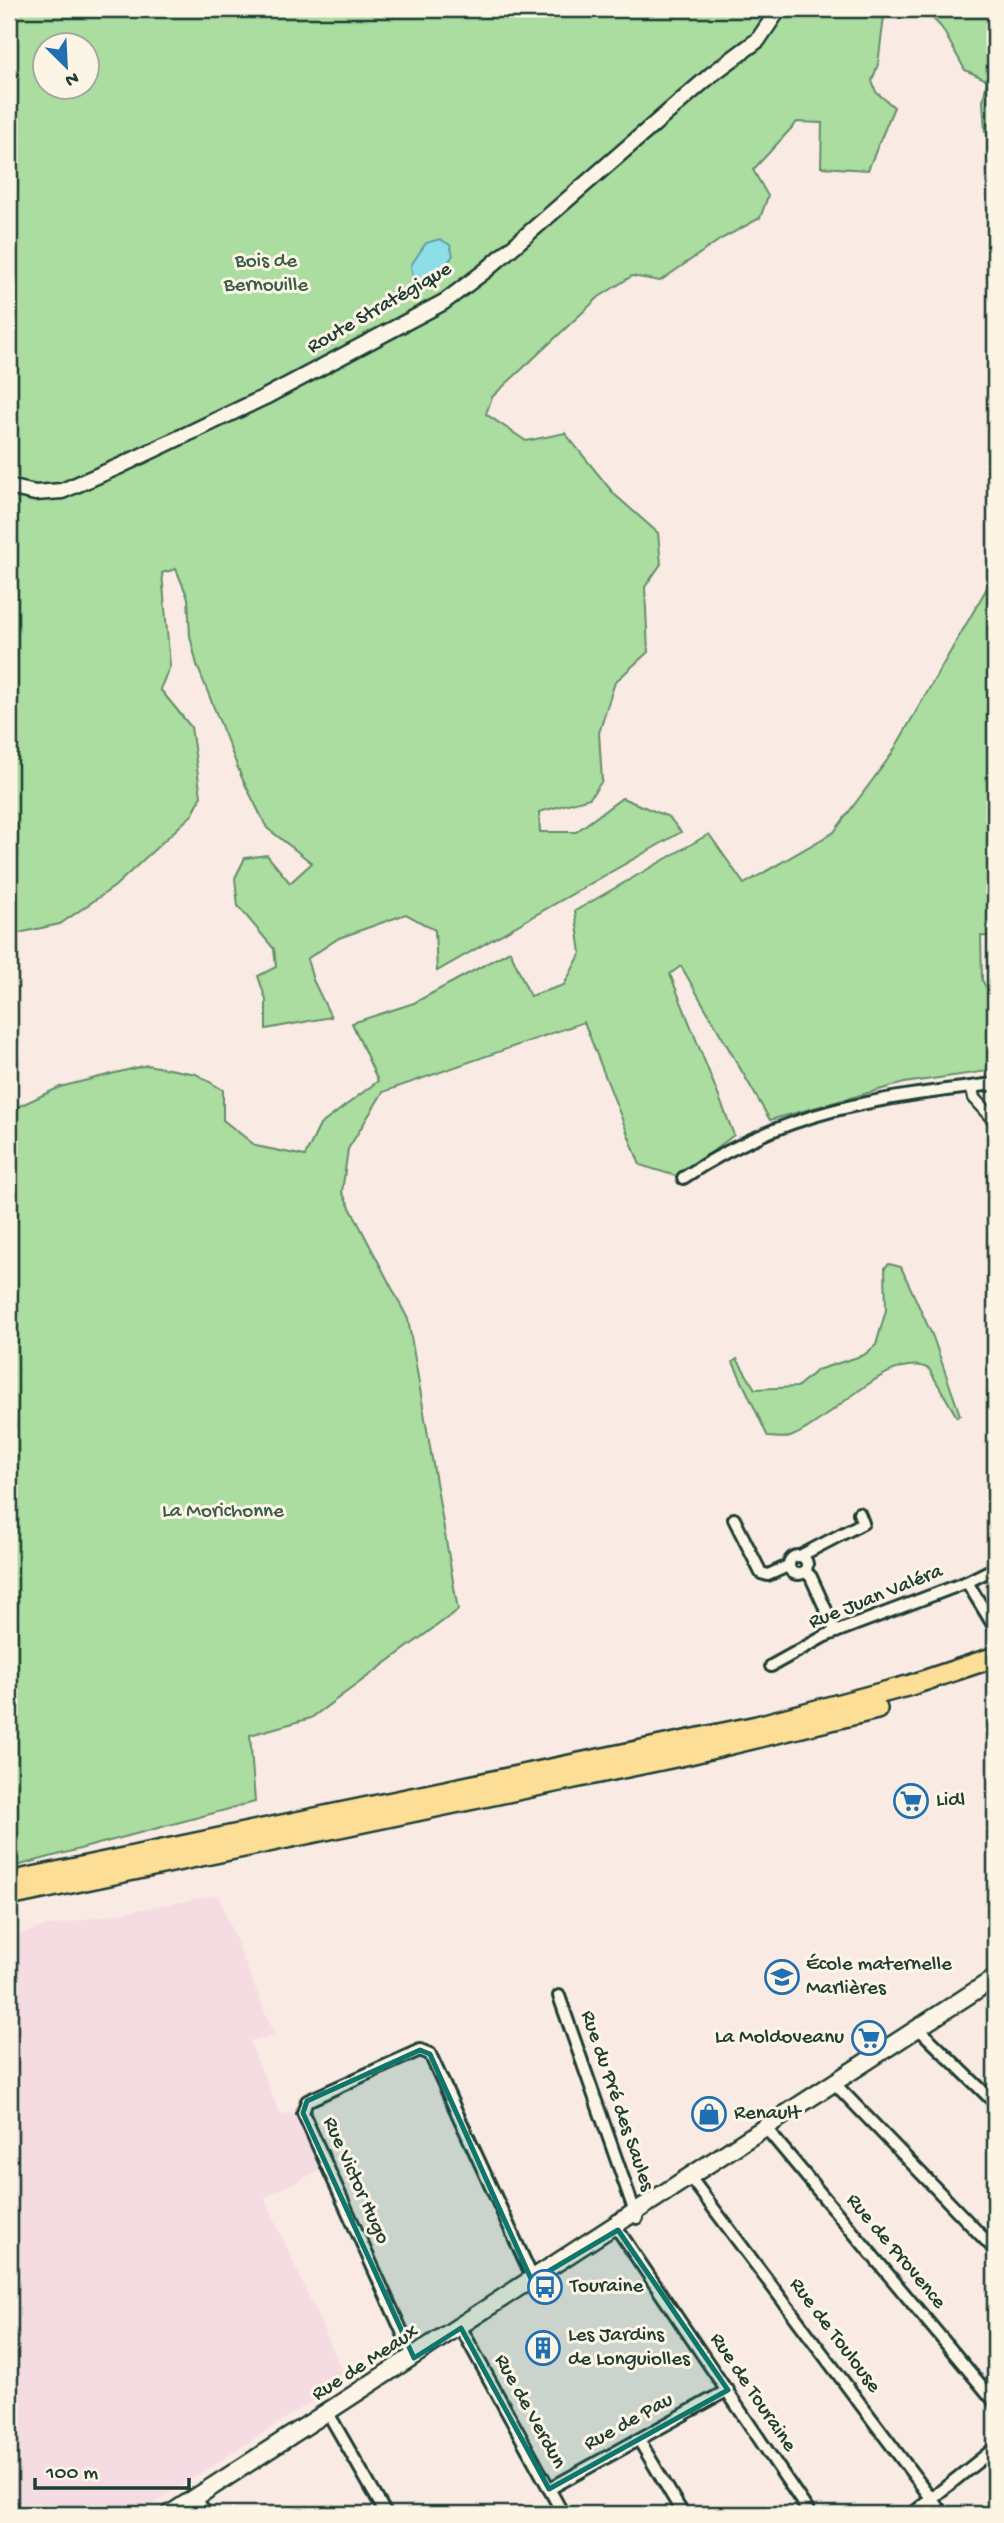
<svg xmlns="http://www.w3.org/2000/svg" width="1004" height="2523" viewBox="0 0 1004 2523" font-family="'Gochi Hand',sans-serif">
<style>
.built{fill:#f5dce2}
.green{fill:#aadd9f;stroke:#648d6a;stroke-width:2;fill-rule:evenodd}
.water{fill:#8edeea;stroke:#629ea1;stroke-width:2}
.lines{fill:none;stroke-linecap:round;stroke-linejoin:round}
.minor-casing{stroke:#1f3d34;stroke-width:16}
.tertiary-casing{stroke:#1f3d34;stroke-width:19}
.secondary-casing{stroke:#1f3d34;stroke-width:21}
.trunk-casing{stroke:#1f3d34;stroke-width:24}
.minor{stroke:#fcf5e5;stroke-width:10}
.tertiary{stroke:#fcf5e5;stroke-width:14}
.secondary{stroke:#fcf5e5;stroke-width:16}
.trunk{stroke:#fcde96;stroke-width:19}
.marked{fill:#0f766e;fill-opacity:0.2;stroke:#0f766e;stroke-width:5;stroke-linejoin:round}
.labels{text-anchor:middle;dominant-baseline:central;stroke-width:6;stroke-linejoin:round;paint-order:stroke}
.park-label{font-size:21px;fill:#3b5d49;stroke:#fcf5e5}
.street-label{font-size:21px;fill:#1f3d34;stroke:#fcf5e5}
.poi-label{font-size:21px;fill:#1f3d34;stroke:#fcf5e5;text-anchor:start}
</style>
<rect width="100%" height="100%" fill="#f9eae4"/>
<filter id="ink" filterUnits="userSpaceOnUse"><feTurbulence type="fractalNoise" baseFrequency=".0143" numOctaves="2"/><feDisplacementMap in="SourceGraphic" scale="14" xChannelSelector="R" yChannelSelector="G"/><feConvolveMatrix kernelMatrix="1 2 1 2 8 2 1 2 1" color-interpolation-filters="sRGB"/></filter>
<g filter="url(#ink)">
<polygon class="built" points="218,1895 274,2035 249,2041 280,2114 296,2113 321,2170 264,2197 346,2379 138,2514 9,2514 9,1937 38,1928"/>
<g class="green">
<path d="M9 9H885L878 64 872 81 876 92 894 107 868 170 821 167 822 123 797 122 753 170 768 196 760 218 721 239 660 281 632 276 599 297 492 397 486 414 526 441 565 433 614 494 658 533 661 564 645 587 648 652 615 682 599 733 602 781 590 798 539 812 540 832H576L622 798 669 817 681 832 437 971 435 930 406 914 339 938 307 959 313 980 331 1017 266 1029V1000L258 976 276 967 274 949 238 906 235 878 245 858 267 855 290 883 312 863 267 828 242 778 197 665 190 636 188 598 176 569 162 573 170 666 160 689 191 727 201 796 193 814 114 887 60 924 9 935ZM46 46H88V88H46Z"/>
<polygon points="924,9 995,9 995,132 985,131 983,101 987,80 965,70 942,28"/>
<polygon points="995,574 995,937 981,936 982,980 995,1003 995,1070 904,1083 770,1120 681,966 670,974 734,1135 679,1177 640,1165 584,1022 383,1092 348,1149 342,1192 408,1319 458,1610 311,1718 250,1735 255,1802 9,1868 9,1111 60,1087 147,1065 196,1074 223,1090 223,1120 256,1146 305,1156 320,1125 378,1081 352,1023 414,1003 510,951 530,996 564,985 581,953 575,911 709,834 744,884 834,832 891,755"/>
<path d="M889 1264 901 1267 933 1337 960 1415 957 1417 929 1369C890 1348 828 1424 790 1437 784 1439 775 1437 768 1437L733 1362 737 1359 755 1389 797 1387 817 1370 864 1355 876 1345 886 1310 885 1267Z"/>
</g>
<polygon class="water" points="440,239 450,245 453,255 439,277 419,286 413,279 411,265 426,243"/>
<g class="lines">
<g class="minor-casing">
<g id="minor">
<polyline points="972,1087 974,1098 995,1121"/>
<path d="M683 1178C784 1110 877 1098 995 1084"/>
<polyline points="734,1519 761,1573 768,1575 788,1566"/>
<circle cx="798" cy="1565" r="9"/>
<polyline points="800,1556 863,1523 859,1513"/>
<polyline points="805,1571 811,1577 836,1632"/>
<polyline points="967,1582 995,1628"/>
<polyline points="771,1666 825,1636 967,1582 995,1568"/>
<polyline points="559,1996 637,2218"/>
<polyline points="917,2027 995,2103"/>
<polyline points="840,2089 995,2250"/>
<polyline points="765,2127 995,2402"/>
<polyline points="693,2181 943,2514"/>
<polyline points="614,2224 810,2514"/>
<polyline points="461,2328 563,2514"/>
<polyline points="414,2358 303,2113 307,2101 420,2050 430,2054 534,2281"/>
<polyline points="328,2413 386,2514"/>
<polyline points="639,2440 683,2514"/>
<polyline points="549,2489 728,2390"/>
<polyline points="196,2498 206,2514"/>
<polyline points="912,2514 995,2448"/>
</g>
</g>
<g class="tertiary-casing">
<polyline id="tertiary" points="9,487 35,493 62,491 120,466 265,397 444,302 485,271 712,74 758,40 779,9"/>
</g>
<g class="secondary-casing">
<polyline id="secondary" points="170,2514 995,1978"/>
</g>
<g class="trunk-casing">
<g id="trunk">
<polyline points="9,1882 757,1726 911,1685 995,1657"/>
<polyline points="9,1896 685,1755 877,1709"/>
</g>
</g>
<use href="#minor" class="minor"/>
<use href="#tertiary" class="tertiary"/>
<use href="#secondary" class="secondary"/>
<use href="#trunk" class="trunk"/>
</g>
</g>
<path class="marked" d="M420 2050 430 2054 532 2281 618 2230 728 2390 549 2489 461 2328 414 2358 303 2113 307 2101Z"/>
<defs>
<g id="supermarket-ring" transform="scale(1.75)"><circle r="9.5" fill="#fcf5e5" stroke="#1f6fb2" stroke-width="1.5"/><path d="M-6-5.5h2.5l.6 2H6L4.5 2H-2.5L-4.4-4H-6ZM-1.5 3.2a1.3 1.3 0 1 0 .1 0ZM3 3.2a1.3 1.3 0 1 0 .1 0Z" fill="#1f6fb2"/></g>
<g id="school-ring" transform="scale(1.75)"><circle r="9.5" fill="#fcf5e5" stroke="#1f6fb2" stroke-width="1.5"/><path d="M0-5L7-2L0 1L-7-2ZM-4 1L0 2.5L4 1V4Q0 6-4 4Z" fill="#1f6fb2"/></g>
<g id="shop-ring" transform="scale(1.75)"><circle r="9.5" fill="#fcf5e5" stroke="#1f6fb2" stroke-width="1.5"/><path d="M-5-2.5h2.3a2.7 3.5 0 0 1 5.4 0H5L5.5 6h-11ZM-1.5-2.5h3a1.5 2.3 0 0 0-3 0Z" fill="#1f6fb2"/></g>
<g id="bus-ring" transform="scale(1.75)"><circle r="9.5" fill="#fcf5e5" stroke="#1f6fb2" stroke-width="1.5"/><path d="M-5-6H5V4H4V6H2V4H-2V6H-4V4H-5ZM-3.5-4V0h7V-4ZM-3.5 1.2v1.5H-2V1.2ZM2 1.2v1.5H3.5V1.2Z" fill="#1f6fb2"/></g>
<g id="building-ring" transform="scale(1.75)"><circle r="9.5" fill="#fcf5e5" stroke="#1f6fb2" stroke-width="1.5"/><path d="M-4-6H4V6H1V3H-1V6H-4ZM-2.5-4.3h1.7v1.8h-1.7ZM.8-4.3h1.7v1.8H.8ZM-2.5-1h1.7V.8h-1.7ZM.8-1h1.7V.8H.8Z" fill="#1f6fb2"/></g>
</defs>
<g fill-rule="evenodd">
<use href="#supermarket-ring" x="911" y="1801"/>
<use href="#school-ring" x="782" y="1977"/>
<use href="#supermarket-ring" x="869" y="2038"/>
<use href="#shop-ring" x="709" y="2114"/>
<use href="#bus-ring" x="545" y="2287"/>
<use href="#building-ring" x="543" y="2348"/>
</g>
<g class="labels">
<g class="park-label">
<text x="266" y="262">Bois de<tspan x="266" dy="24">Bernouille</tspan></text>
<text x="223" y="1512">La Morichonne</text>
</g>
<g class="street-label">
<text transform="translate(380 309) rotate(-30)">Route Stratégique</text>
<text transform="translate(876 1598) rotate(-22)">Rue Juan Valéra</text>
<text transform="translate(616 2101) rotate(71)">Rue du Pré des Saules</text>
<text transform="translate(355 2181) rotate(66)">Rue Victor Hugo</text>
<text transform="translate(895 2252) rotate(50)">Rue de Provence</text>
<text transform="translate(834 2336) rotate(53)">Rue de Toulouse</text>
<text transform="translate(366 2364) rotate(-33)">Rue de Meaux</text>
<text transform="translate(752 2393) rotate(56)">Rue de Touraine</text>
<text transform="translate(529 2412) rotate(61)">Rue de Verdun</text>
<text transform="translate(629 2423) rotate(-29)">Rue de Pau</text>
</g>
<g class="poi-label">
<text x="936" y="1801">Lidl</text>
<text x="806" y="1965">École maternelle<tspan x="806" dy="24">Marlières</tspan></text>
<text x="844" y="2038" text-anchor="end">La Moldoveanu</text>
<text x="734" y="2114">Renault</text>
<text x="570" y="2287">Touraine</text>
<text x="568" y="2336">Les Jardins<tspan x="568" dy="24">de Longuiolles</tspan></text>
</g>
</g>
<rect width="1004" height="2523" fill="none" stroke="#fcf5e5" stroke-width="35"/>
<rect x="18" y="18" width="969" height="2488" fill="none" stroke="#1f3d34" stroke-width="2.5" filter="url(#ink)"/>
<g transform="translate(66 66) rotate(156)"><circle r="33" fill="#fcf5e5" stroke="#a4ab9e" stroke-width="2"/>
<path d="M0-5L12 26L0 18L-12 26Z" fill="#1f6fb2"/>
<text y="-10" font-size="19" font-weight="bold" text-anchor="middle" fill="#1f3d34">N</text>
</g>
<path d="M35 2478v10h154v-10" fill="none" stroke="#1f3d34" stroke-width="3.5"/>
<text x="46" y="2478" font-size="21" fill="#1f3d34" stroke="#fcf5e5" stroke-width="5" paint-order="stroke">100 m</text>
</svg>
